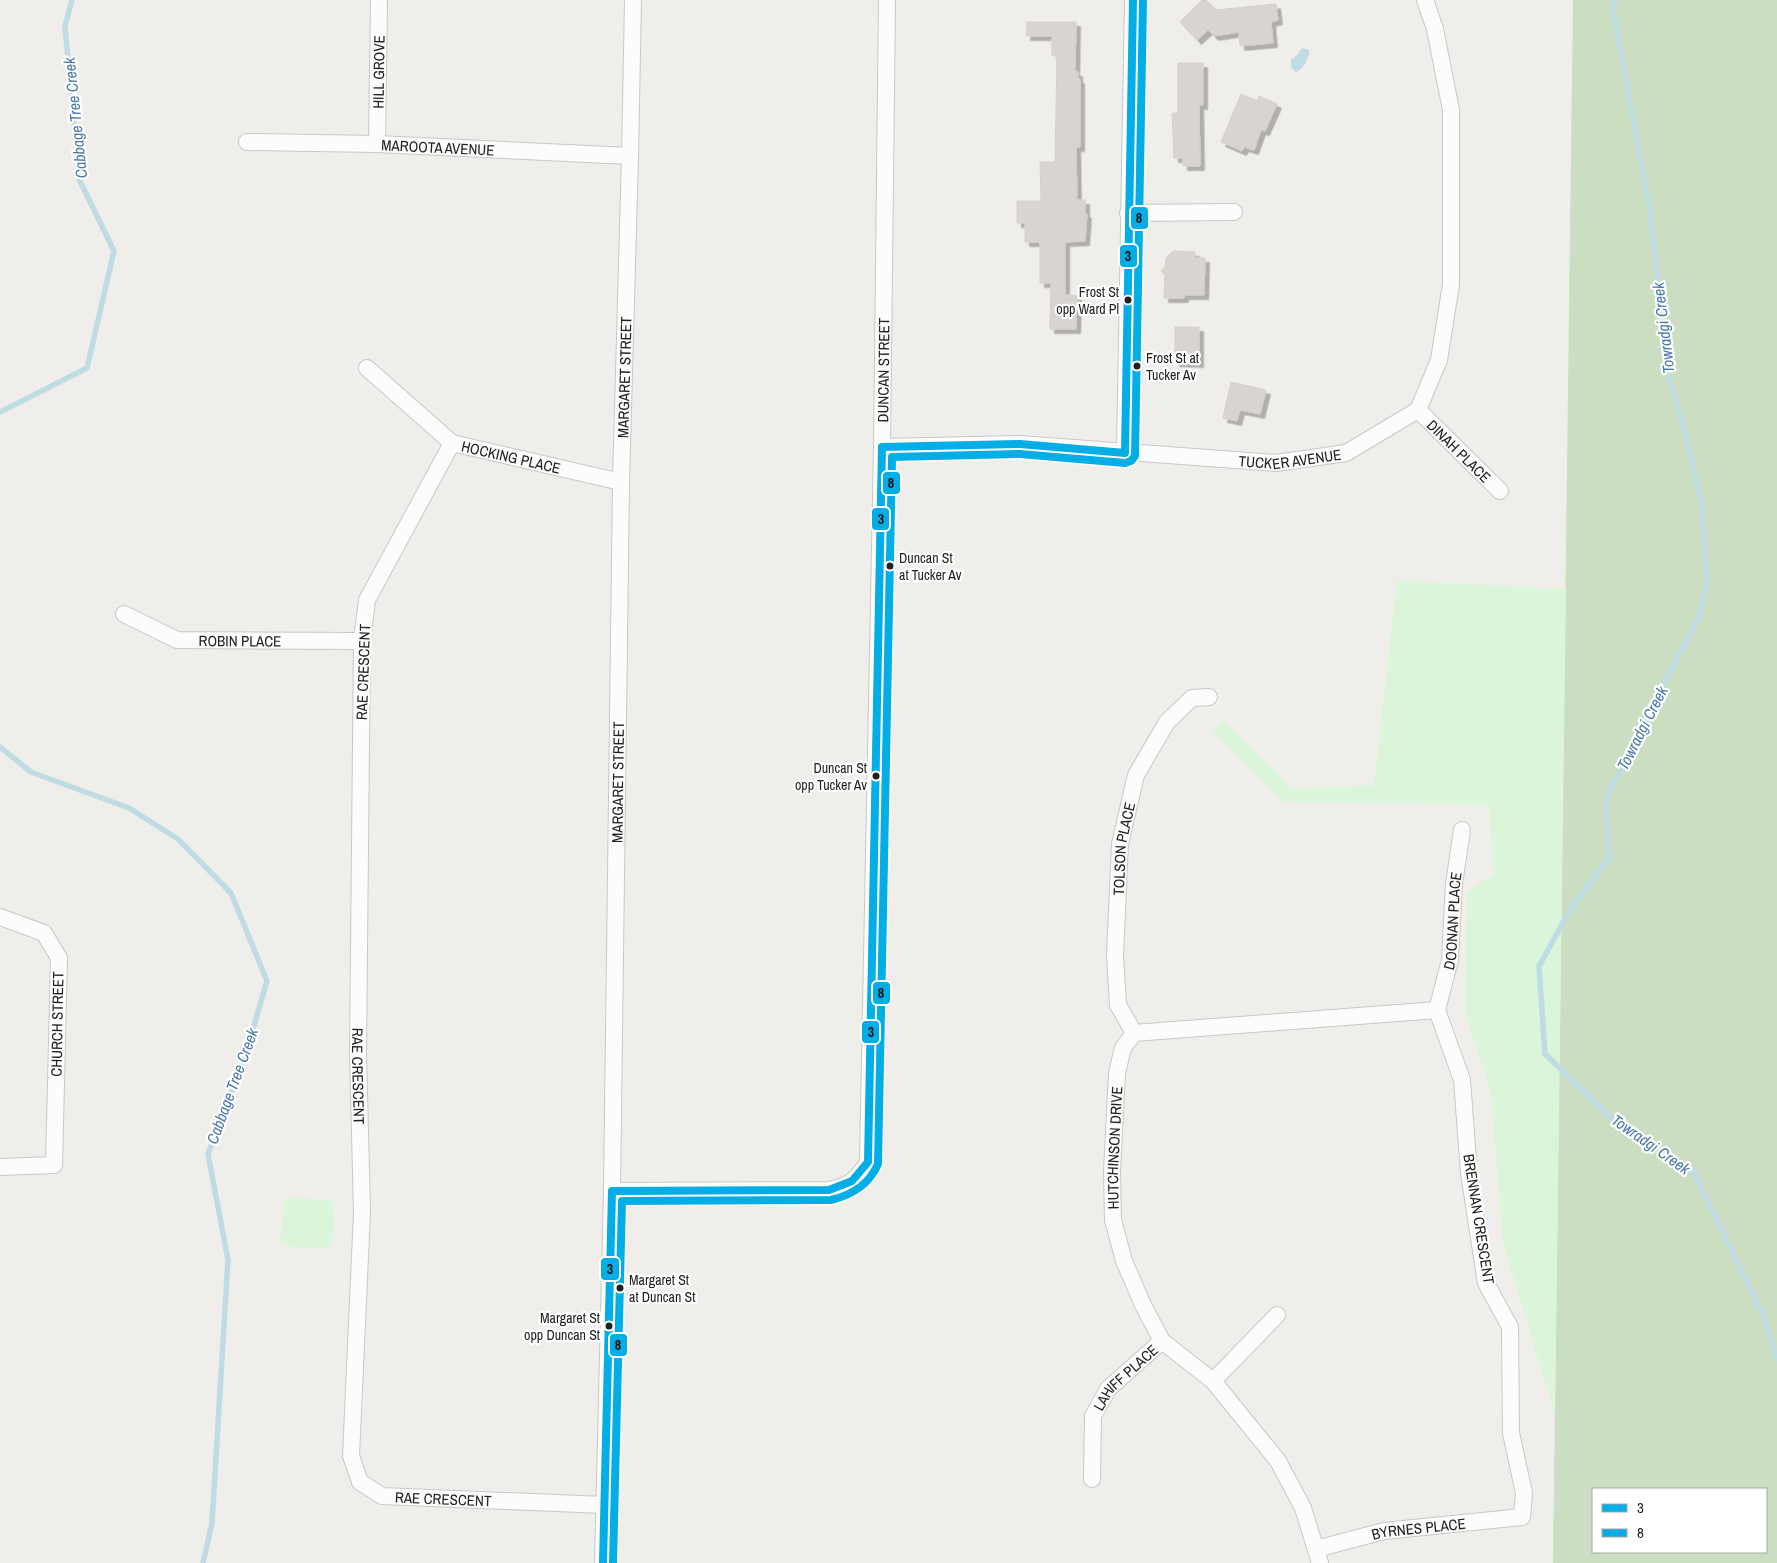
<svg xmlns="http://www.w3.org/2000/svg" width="1777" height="1563" viewBox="0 0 1777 1563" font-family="'Archivo Narrow',sans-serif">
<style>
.forest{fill:#cbdec1;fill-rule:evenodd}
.park{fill:#daf5da}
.water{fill:#bfdbe3}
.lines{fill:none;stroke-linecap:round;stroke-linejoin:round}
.stream{stroke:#bfdbe3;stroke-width:5.5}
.building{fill:#d7d4d2;stroke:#d3d0cc;filter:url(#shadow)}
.street-casing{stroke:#c9c8c7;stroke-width:18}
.street{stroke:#fdfcfc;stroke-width:16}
.bus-1-casing{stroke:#fff;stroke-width:11}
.bus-2-casing{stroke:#fff;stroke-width:11}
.bus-1{stroke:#02aee5;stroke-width:8}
.bus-2{stroke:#02aee5;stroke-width:8}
.bus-dot{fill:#222;stroke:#fff;stroke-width:2}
.labels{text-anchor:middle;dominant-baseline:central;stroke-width:4.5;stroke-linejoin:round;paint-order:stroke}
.bus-label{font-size:14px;fill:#222;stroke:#fff;text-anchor:end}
.street-label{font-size:15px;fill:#222;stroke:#fff}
.water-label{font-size:16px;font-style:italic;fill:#4a7aab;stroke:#fff}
.line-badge{stroke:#fff;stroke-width:2}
.pale-badge-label{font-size:14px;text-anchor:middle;font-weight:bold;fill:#111}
</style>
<defs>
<filter id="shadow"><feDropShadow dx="4.5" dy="4.5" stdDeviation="0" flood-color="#0004"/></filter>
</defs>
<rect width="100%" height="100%" fill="#f0eeeb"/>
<path class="forest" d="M1573 0H1777V1563H1553ZM1593 1489H1766V1552H1593Z"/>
<g class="park">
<polygon points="1397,581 1566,589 1555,1415 1503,1243 1490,1087 1465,1014 1467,892 1493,875 1489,805 1284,802 1212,730 1223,720 1292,788 1374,786"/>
<path d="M285 1197 333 1201 334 1229 331 1246C317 1250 297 1248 282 1244L280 1239Z"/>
</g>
<path class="water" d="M1302 48 1309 50C1310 57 1303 70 1296 72L1291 67V60L1298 54Z"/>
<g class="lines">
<g class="stream">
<polyline points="1615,0 1613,9 1651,216 1667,371 1686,435 1702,506 1707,584 1699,617 1659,692 1606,798 1609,858 1570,910 1539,966 1545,1054 1620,1126 1693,1171 1763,1314 1777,1360"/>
<polyline points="0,412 87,368 114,251 79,179 65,26 72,0"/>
<polyline points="0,747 31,772 129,808 178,839 231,893 267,981 246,1053 208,1154 228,1260 212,1523 203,1563"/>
</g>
</g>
<g class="building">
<polygon points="1202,0 1206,0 1216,10 1276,4 1278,20 1271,22 1273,43 1240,46 1239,32 1214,36 1208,30 1197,40 1180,22"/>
<polygon points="1027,22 1076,22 1075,72 1078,72 1078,79 1080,79 1080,147 1076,147 1077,200 1085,200 1085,213 1087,214 1085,241 1065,242 1065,295 1077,296 1076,329 1050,329 1051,283 1040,283 1040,242 1025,242 1025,223 1017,223 1017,201 1041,201 1040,162 1055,162 1057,56 1052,55 1052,36 1026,36"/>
<polygon points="1178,63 1203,63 1203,105 1199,105 1200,166 1183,166 1183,158 1174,158 1172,113 1178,113"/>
<polygon points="1241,94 1257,101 1259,96 1277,104 1265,131 1261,130 1254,150 1244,147 1242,151 1221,142"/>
<polygon points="1173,251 1195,252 1195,258 1205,258 1204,295 1184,295 1184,298 1164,298 1165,275 1161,271 1165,267 1166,258"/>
<polygon points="1175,327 1199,327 1199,363 1175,362"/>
<polygon points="1231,382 1266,390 1260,414 1240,410 1237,421 1223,418"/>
</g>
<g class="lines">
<g class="street-casing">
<g id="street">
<path id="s1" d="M247 142 377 144 630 156"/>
<path id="s2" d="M377 144 379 0"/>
<polyline points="1128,213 1234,212"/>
<path id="s3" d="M367 368 452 443 621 482"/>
<path id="s4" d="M1418 410 1500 491"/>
<path id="s5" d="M452 443 367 600 362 641 358 1053 362 1212 351 1456 360 1482 382 1496 604 1505"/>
<path id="s6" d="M882 447 1020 444 1276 463 1346 453 1418 410 1439 360 1451 284V110L1435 29 1425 0"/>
<polyline points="1125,453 1133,0"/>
<path id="s7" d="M124 614 177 640 362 641"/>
<polyline points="0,917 44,933 59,958 54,1165 0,1167"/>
<path id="s8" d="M1437 1010 1450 960 1454 884 1462 830"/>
<path id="s9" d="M1134 1033 1118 1005 1115 955 1120 844 1136 775 1167 722 1192 698 1209 697"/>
<path id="s10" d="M612 1191 829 1190C850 1185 856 1181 868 1162L882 447 887 0"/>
<polyline points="1213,1381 1277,1315"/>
<path id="s11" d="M1092 1479 1093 1416 1108 1389 1162 1341"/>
<path id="s12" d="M1316 1549 1384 1531 1522 1517 1524 1493 1511 1433 1510 1327 1486 1283 1469 1173 1462 1080 1437 1010"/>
<path id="s13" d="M603 1563 612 1191 621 482 630 156 633 0"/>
<path id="s14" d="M1320 1563 1303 1508 1278 1461 1213 1381 1162 1341 1143 1305 1124 1261 1113 1220 1112 1172 1117 1073 1123 1048 1134 1033 1437 1010"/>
</g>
</g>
<use href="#street" class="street"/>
<g class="bus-1-casing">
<polyline id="bus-1" points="603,1563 612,1191 829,1190 852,1181 868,1162 882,447 1020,444 1125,453 1133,0"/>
</g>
<g class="bus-2-casing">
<path id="bus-2" d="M613 1563 622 1201 831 1200C852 1195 869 1185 878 1164L892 457 1020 454 1125 463 1131 461 1135 456 1143 0"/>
</g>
<use href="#bus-1" class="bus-1"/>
<use href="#bus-2" class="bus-2"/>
</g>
<g class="bus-dot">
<circle cx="1128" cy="300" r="4.5"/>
<circle cx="1137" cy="366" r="4.5"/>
<circle cx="890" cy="566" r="4.5"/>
<circle cx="876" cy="776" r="4.5"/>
<circle cx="620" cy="1288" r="4.5"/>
<circle cx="609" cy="1326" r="4.5"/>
</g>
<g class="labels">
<g class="bus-label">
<text x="1119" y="292">Frost St<tspan x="1119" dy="17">opp Ward Pl</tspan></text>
<text x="1146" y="358" text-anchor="start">Frost St at<tspan x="1146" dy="17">Tucker Av</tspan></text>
<text x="899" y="558" text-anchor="start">Duncan St<tspan x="899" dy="17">at Tucker Av</tspan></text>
<text x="867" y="768">Duncan St<tspan x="867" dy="17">opp Tucker Av</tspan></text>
<text x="629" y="1280" text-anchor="start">Margaret St<tspan x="629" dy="17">at Duncan St</tspan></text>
<text x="600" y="1318">Margaret St<tspan x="600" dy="17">opp Duncan St</tspan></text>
</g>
<g class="street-label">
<text stroke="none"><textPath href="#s2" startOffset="72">HILL GROVE</textPath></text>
<text stroke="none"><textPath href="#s1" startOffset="191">MAROOTA AVENUE</textPath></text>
<text stroke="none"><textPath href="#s10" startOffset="1059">DUNCAN STREET</textPath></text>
<text stroke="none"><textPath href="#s13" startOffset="1186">MARGARET STREET</textPath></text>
<text stroke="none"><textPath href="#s4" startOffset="58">DINAH PLACE</textPath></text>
<text stroke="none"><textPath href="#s3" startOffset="174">HOCKING PLACE</textPath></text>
<text stroke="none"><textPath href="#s6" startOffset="409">TUCKER AVENUE</textPath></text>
<text stroke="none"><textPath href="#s7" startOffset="122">ROBIN PLACE</textPath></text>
<text transform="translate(363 672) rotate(-88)">RAE CRESCENT</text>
<text stroke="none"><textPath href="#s13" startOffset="781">MARGARET STREET</textPath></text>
<text stroke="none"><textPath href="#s9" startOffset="189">TOLSON PLACE</textPath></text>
<text stroke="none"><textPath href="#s8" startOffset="91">DOONAN PLACE</textPath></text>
<text transform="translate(57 1024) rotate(-89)">CHURCH STREET</text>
<text stroke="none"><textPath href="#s5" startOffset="655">RAE CRESCENT</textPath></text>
<text stroke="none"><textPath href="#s14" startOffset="482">HUTCHINSON DRIVE</textPath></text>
<text transform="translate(1479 1219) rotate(81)">BRENNAN CRESCENT</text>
<text stroke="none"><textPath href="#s11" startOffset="114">LAHIFF PLACE</textPath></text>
<text stroke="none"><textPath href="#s5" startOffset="1150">RAE CRESCENT</textPath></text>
<text stroke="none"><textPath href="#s12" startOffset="105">BYRNES PLACE</textPath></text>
</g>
<g class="water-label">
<text transform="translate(75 118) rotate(-96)">Cabbage Tree Creek</text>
<text transform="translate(1663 328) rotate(-97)">Towradgi Creek</text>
<text transform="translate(1642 728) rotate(-63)">Towradgi Creek</text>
<text transform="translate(232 1086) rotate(-70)">Cabbage Tree Creek</text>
<text transform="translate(1651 1144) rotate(35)">Towradgi Creek</text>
</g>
</g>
<g class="line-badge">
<rect x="1130" y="206" width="19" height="24" rx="5" fill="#02aee5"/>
<rect x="1119" y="244" width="19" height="24" rx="5" fill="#02aee5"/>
<rect x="882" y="471" width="19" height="24" rx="5" fill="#02aee5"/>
<rect x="871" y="507" width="19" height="24" rx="5" fill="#02aee5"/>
<rect x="872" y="981" width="19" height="24" rx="5" fill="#02aee5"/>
<rect x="861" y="1020" width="19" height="24" rx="5" fill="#02aee5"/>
<rect x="600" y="1257" width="20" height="24" rx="5" fill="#02aee5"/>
<rect x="609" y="1333" width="19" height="24" rx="5" fill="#02aee5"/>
</g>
<g class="pale-badge-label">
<text x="1139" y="223">8</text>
<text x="1128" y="261">3</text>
<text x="891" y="488">8</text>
<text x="881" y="524">3</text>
<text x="881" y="998">8</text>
<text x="871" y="1037">3</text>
<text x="610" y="1274">3</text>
<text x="618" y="1350">8</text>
</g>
<rect x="1592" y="1488" width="175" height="65" fill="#ffffff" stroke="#a7a7a7"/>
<rect x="1602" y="1504" width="25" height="8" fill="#02aee5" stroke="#a7a7a7"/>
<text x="1637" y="1513" font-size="15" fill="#222222">3</text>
<rect x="1602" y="1529" width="25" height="8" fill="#02aee5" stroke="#a7a7a7"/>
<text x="1637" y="1538" font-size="15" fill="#222222">8</text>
</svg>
